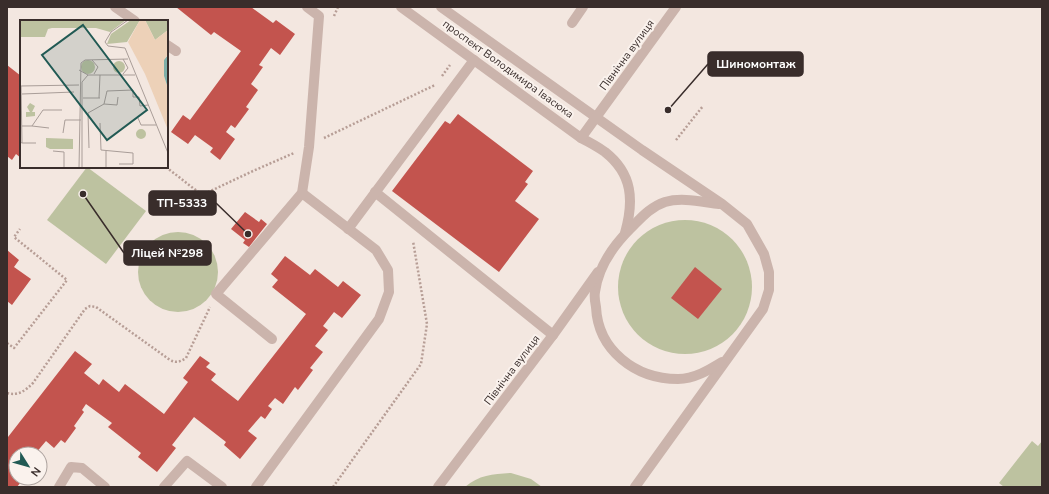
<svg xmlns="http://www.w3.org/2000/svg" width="1049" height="494" viewBox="0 0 1049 494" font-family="'Nunito Sans',sans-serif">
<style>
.green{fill:#bdc2a0}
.building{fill:#c3544e}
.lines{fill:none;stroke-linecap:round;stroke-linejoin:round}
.path{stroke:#b79e96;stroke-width:2.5;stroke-dasharray:2 2;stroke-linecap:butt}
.minor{stroke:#cbb4ac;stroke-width:10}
.labels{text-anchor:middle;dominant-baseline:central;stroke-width:4;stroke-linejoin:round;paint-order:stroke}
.street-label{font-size:11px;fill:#392d2b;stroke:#faf2ed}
.inset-road{fill:none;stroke:#a99d98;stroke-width:1}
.view{fill:#215a54;fill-opacity:0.15;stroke:#215a54;stroke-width:2}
.inset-edge{fill:none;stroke:#392d2b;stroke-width:2}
.leader{fill:none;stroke:#392d2b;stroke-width:1.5}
.callout-dot{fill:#392d2b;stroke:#faf2ed;stroke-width:1.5}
.callout{fill:#392d2b;stroke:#392d2b;stroke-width:1.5}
.callout-label{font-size:12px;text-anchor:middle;font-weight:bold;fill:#fff}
</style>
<rect width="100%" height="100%" fill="#f3e7e0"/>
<g class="green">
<polygon points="87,167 146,211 106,264 47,220"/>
<circle cx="685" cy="287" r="67"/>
<circle cx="178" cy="272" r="40"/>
<polygon points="1032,441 1038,446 1042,441 1042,487 1004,487 999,483"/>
<path d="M511 473 531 479 542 487H465C479 475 493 474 511 473Z"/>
</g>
<g class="building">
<polygon points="176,7 251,7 273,23 276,20 295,34 280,55 271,48 259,65 263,67 251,84 258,90 246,107 249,109 235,128 231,125 226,132 235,139 220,160 210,152 213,148 195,135 188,144 171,132 183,115 190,120 241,51 214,32 211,35"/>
<polygon points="7,65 21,76 21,158 16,154 12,160 7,156"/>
<polygon points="458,114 533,171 525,182 528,184 515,201 539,219 499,272 392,191 445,121 450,124"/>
<polygon points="245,212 259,222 261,219 267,224 249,247 243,243 245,240 231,229"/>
<polygon points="7,250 19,260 14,267 31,279 12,305 7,301"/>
<polygon points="285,256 310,275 315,269 338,287 343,281 361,295 342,318 334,312 323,326 328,330 315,346 323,352 310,368 313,370 298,390 295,387 283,404 275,398 268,406 272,409 265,419 261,416 248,431 257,438 240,459 224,445 226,442 194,417 172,445 176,448 157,472 138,457 141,453 108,427 112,423 86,404 82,410 84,412 74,426 76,428 65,443 61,440 54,448 46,441 35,454 16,454 16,478 24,478 17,487 7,487 7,437 8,437 75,351 92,364 84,373 99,385 103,379 119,392 125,384 164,414 188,382 183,378 200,356 210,363 206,367 216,374 211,380 238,401 306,314 272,287 278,280 271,274"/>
<polygon points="695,267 722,289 698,319 671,298"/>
</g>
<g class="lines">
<g class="path">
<polyline points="334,16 338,7"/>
<polyline points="442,76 450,65"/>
<polyline points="324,138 435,85"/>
<polyline points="676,140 703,106"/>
<polyline points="166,167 202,195 253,171 294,153"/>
<polyline points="7,343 14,348 67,280 14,237 20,229"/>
<path d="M7 393C18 396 25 391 33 383L85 309 90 306 96 307 170 360C176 363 180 362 186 358L210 307"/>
<polyline points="333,487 421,364 427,324 413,241"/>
</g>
<g class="minor">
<polyline points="115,7 135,21"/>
<path d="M401 7 581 138C589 142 598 147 605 152 633 174 634 201 625 233"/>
<polyline points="441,7 642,150 722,204 747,224 764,254 769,272 769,290 763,309 635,487"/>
<polyline points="572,23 583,7"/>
<polyline points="167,45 176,51"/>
<polyline points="581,138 676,7"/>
<polyline points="375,192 553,335"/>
<path d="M719 204C702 202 682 197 665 202 650 207 641 218 630 229 613 246 598 268 595 292 594 297 595 302 596 307 598 350 635 379 678 379 694 379 709 370 722 362"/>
<polyline points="348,229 474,60"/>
<polyline points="272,339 216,294 302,193 309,147 319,16 307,7"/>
<polyline points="59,487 71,467 82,468 105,487"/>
<polyline points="164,487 187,461 222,487"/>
<polyline points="256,487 379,319 389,292 388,270 376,250 302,193"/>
<polyline points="438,487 553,335 598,272"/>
</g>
</g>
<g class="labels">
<g class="street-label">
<text transform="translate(627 55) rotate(-54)">Північна вулиця</text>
<text transform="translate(508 69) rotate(36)">проспект Володимира Івасюка</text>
<text transform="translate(512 370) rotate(-53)">Північна вулиця</text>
</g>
</g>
<g transform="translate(20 20)">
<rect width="148" height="148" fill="#f3e7e0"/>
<path d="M0 0H106L90 12 76 8H32L28 9 25 17H0ZM111 0H120L107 22 87 24 91 14ZM125 0H148V10L135 20ZM61 47a7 7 0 1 1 14 0a7 7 0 1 1-14 0ZM93 47a6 6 0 1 1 12 0a6 6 0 1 1-12 0ZM10 83 15 86 12 92H15V96L6 97V92H10L7 87ZM116 114a5 5 0 1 1 10 0a5 5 0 1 1-10 0ZM26 118 53 119V129H30L26 127Z" fill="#bdc2a0"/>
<path d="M120 0H125L135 20 148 10V34L144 40V56L148 68V110L125 54 108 22Z" fill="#edd1b8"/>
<path d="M148 35V34V68L144 56V40Z" fill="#7fb0a9"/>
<path class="inset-road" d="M108 0 91 12 85 22 88 26 105 28 148 133M103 39 108 48 103 54M72 40 78 47 74 54M59 50 68 55H115M0 66 59 65M2 74 54 72M63 78H80M79 78 80 55M84 84 87 71 113 70V77H119L120 86 128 85M118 98 121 105H136M80 103 81 130 113 133V144H99M2 106H12L23 90H42M12 106 29 108M43 113 45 100H61M0 122 2 123 1 66M2 123H16M69 128 68 93 84 84 97 85 98 77M33 131 44 132V148M59 148 61 43 65 40 108 39M62 148V62L68 55M86 148V131"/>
<path class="view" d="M63 5 127 90 87 120 22 35Z"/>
<rect width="148" height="148" class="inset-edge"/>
</g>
<path class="leader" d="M668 110L708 64M248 234L216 203M83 194L124 253"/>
<g class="callout-dot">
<circle cx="668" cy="110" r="4"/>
<circle cx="248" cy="234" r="4"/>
<circle cx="83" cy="194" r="4"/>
</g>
<g class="callout">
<rect x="708" y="52" width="95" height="24" rx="4"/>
<rect x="149" y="191" width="67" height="24" rx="4"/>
<rect x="124" y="241" width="87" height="24" rx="4"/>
</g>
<g class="callout-label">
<text x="756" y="68">Шиномонтаж</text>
<text x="182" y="207">ТП-5333</text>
<text x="167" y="257">Ліцей №298</text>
</g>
<rect width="1049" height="494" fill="none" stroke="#392d2b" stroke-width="16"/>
<g transform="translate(28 466) rotate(127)"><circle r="19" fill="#faf2ed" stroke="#ada39f"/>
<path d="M0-3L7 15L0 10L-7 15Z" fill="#215a54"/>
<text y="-6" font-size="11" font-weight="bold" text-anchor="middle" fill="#392d2b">N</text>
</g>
</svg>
